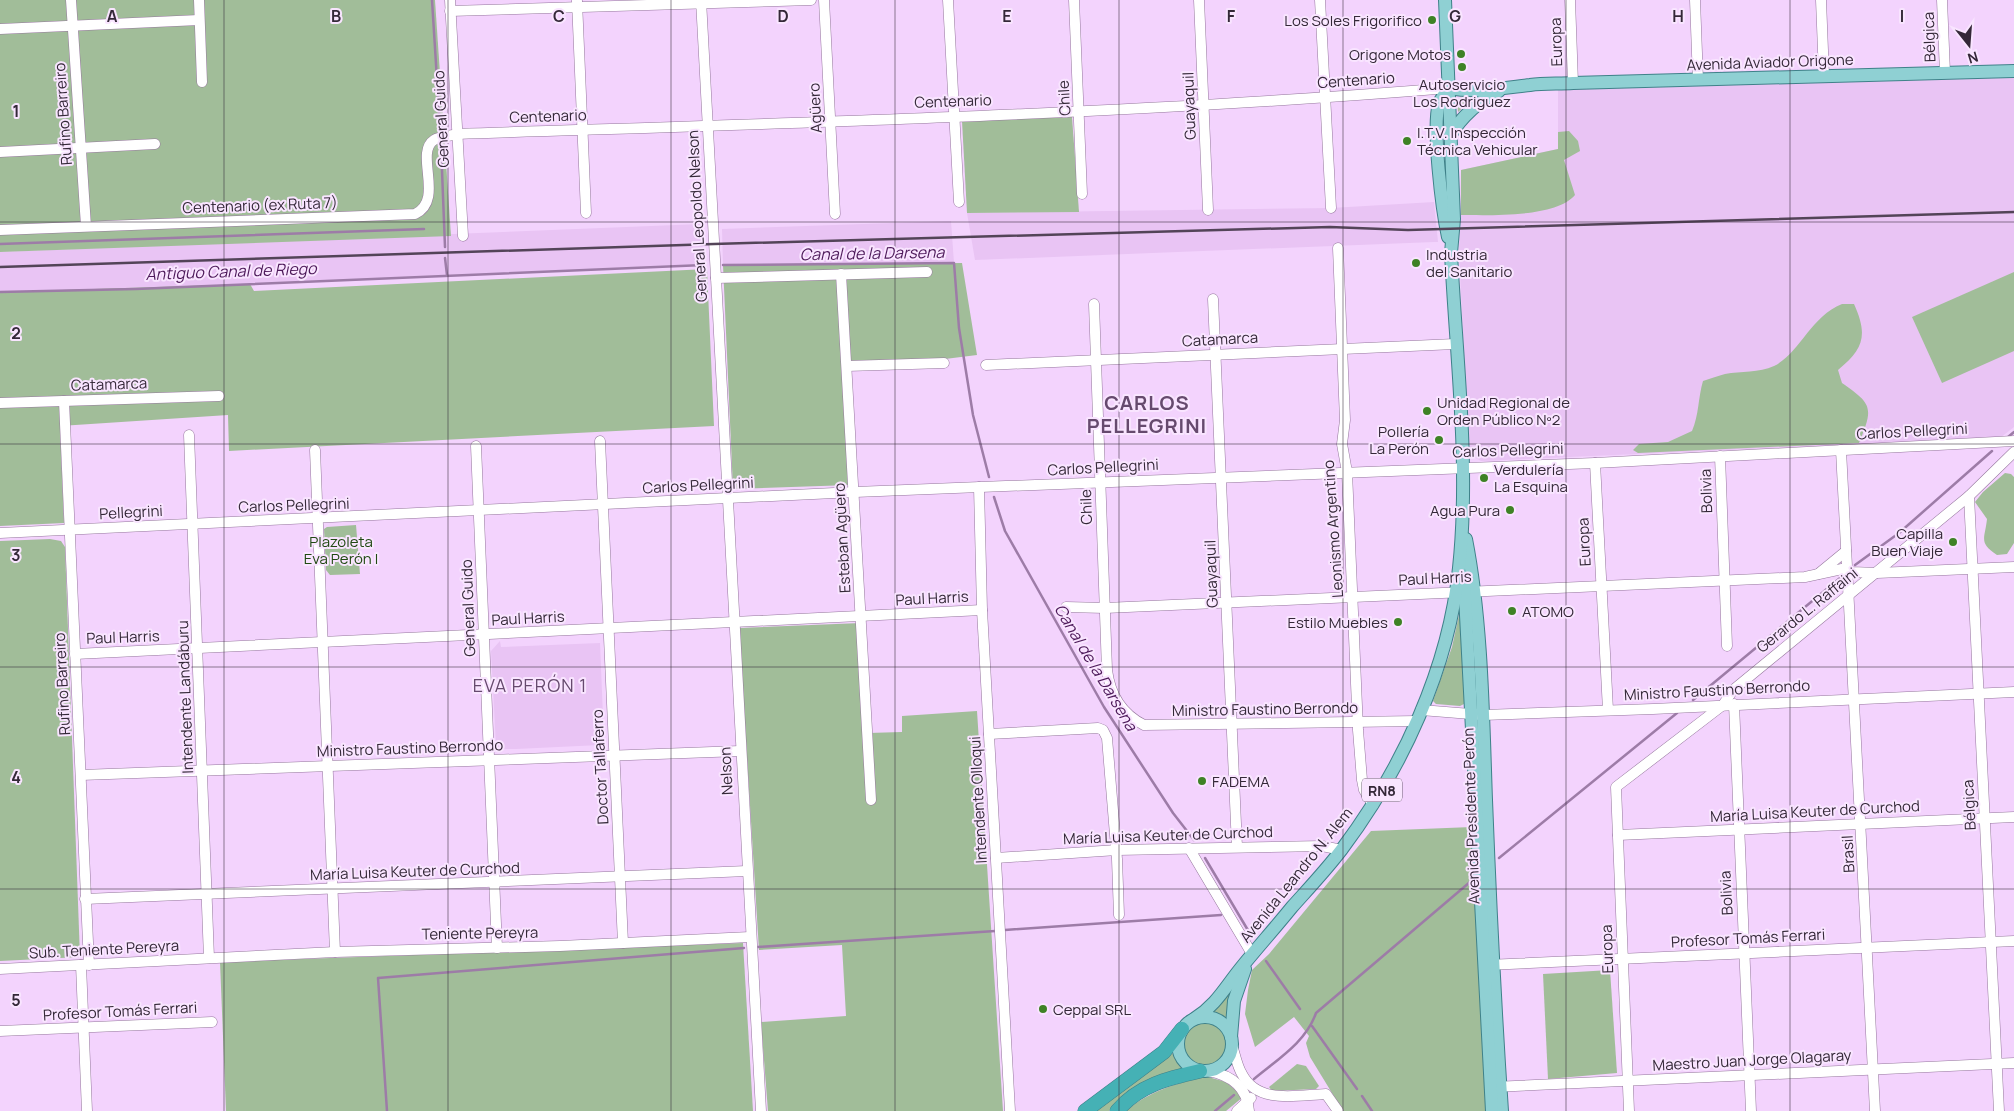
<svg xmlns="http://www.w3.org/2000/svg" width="2014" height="1111" viewBox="0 0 2014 1111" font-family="Manrope,sans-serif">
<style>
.built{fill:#e9c4f4}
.green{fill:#a1bd99}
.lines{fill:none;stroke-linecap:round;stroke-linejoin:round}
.stream{stroke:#9d7ca7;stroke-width:2.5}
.minor-casing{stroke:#95779d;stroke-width:11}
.major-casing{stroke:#3f8189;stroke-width:14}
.highway-casing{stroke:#3f8189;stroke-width:15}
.minor{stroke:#fff;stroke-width:10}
.major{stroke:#8fd0d3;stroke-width:12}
.highway{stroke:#45b1b5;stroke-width:14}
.rail{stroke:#534458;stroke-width:2.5}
.grid{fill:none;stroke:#342838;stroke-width:1;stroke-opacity:0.55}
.poi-dot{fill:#3e8225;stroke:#f9e5ff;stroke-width:2}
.labels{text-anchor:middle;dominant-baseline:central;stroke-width:4;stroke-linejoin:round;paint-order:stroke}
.shield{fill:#f9e5ff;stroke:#6f6174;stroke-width:1}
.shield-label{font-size:14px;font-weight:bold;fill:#342838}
.poi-label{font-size:15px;fill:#342838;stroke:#f9e5ff;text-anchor:start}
.street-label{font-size:15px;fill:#342838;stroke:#f9e5ff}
.park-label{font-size:15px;fill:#204912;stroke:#f9e5ff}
.water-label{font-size:16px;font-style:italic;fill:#4c1859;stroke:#f9e5ff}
.quarter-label{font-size:18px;letter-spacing:1px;fill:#664a6e;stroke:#f9e5ff}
.district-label{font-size:20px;font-weight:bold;letter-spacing:1px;fill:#664a6e;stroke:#f9e5ff}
.grid-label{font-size:16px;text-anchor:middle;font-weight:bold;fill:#342838;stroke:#f9e5ff;stroke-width:4;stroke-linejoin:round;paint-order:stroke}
</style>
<rect width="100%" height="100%" fill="#f3d3fd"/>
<g class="built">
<polygon points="2014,78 2014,427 2000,438 1481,461 1469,454 1459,254 1461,170 1558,149 1558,90"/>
<polygon points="1434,202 1438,242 1434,242 975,260 967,213 1331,208"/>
<polygon points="951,221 954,263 723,265 722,229"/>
<polygon points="701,224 704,265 136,289 0,292 0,252"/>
<polygon points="500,641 501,647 600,643 604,741 600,745 516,749 503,749 496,746 491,651"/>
</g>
<g class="green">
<polygon points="0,0 435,0 451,236 0,252"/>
<polygon points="1463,96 1476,96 1458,112 1457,100"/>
<polygon points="1072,117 1079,212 967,213 962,121"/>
<path d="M1569 131 1578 141 1580 151 1564 160 1575 195C1556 218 1489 215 1461 215V170L1558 149V132Z"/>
<polygon points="962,263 977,355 945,359 842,362 850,485 733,489 723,265"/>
<polygon points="707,269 714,426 229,451 228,415 60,426 64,523 0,526 0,292 250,284 254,291"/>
<polygon points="2014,272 2014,351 1942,383 1912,317"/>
<path d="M1842 304H1854C1868 335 1864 349 1838 370L1842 383C1872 404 1874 407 1859 443L1638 453 1633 450 1639 444 1668 442 1692 431C1699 415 1698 398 1703 381 1710 379 1717 376 1725 374 1741 371 1759 373 1774 366 1800 353 1810 317 1842 304Z"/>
<path d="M2005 473 2011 474 2014 477V543L2007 554 1997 555C1978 542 1985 539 1987 519L1975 502 1983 492Z"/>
<polygon points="356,525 360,574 330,575 326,570 324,529 327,527"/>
<polygon points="50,539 61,541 65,547 80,957 0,961 0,541"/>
<polygon points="1459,615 1461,616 1466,703 1460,706 1436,704 1433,701 1452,647"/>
<polygon points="861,623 868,733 902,732 902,716 977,711 1003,1111 768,1111 761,1022 846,1016 842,945 759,950 739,628"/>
<polygon points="1472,827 1487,1111 1343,1111 1310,1057 1306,1043 1309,1036 1294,1017 1255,1047 1245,1014 1248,990 1252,970 1269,954 1371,831"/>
<polygon points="743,943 753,1111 226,1111 220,962"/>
<polygon points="1610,970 1617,1073 1548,1079 1543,974"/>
<polygon points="1237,976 1228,1020 1212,1011"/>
<circle cx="1206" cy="1044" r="22"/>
<polygon points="1172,1053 1184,1070 1117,1102 1109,1111 1093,1111 1115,1092"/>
<polygon points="1297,1064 1306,1066 1319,1086 1316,1089 1272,1091 1269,1087"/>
<path d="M1205 1076 1226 1082 1243 1097 1226 1111H1126C1149 1091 1176 1084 1205 1076Z"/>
</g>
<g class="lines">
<g class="stream">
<polyline points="432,0 440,128"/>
<polyline points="441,145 445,247"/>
<polyline points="0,244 424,229"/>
<polyline points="445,258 447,275"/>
<polyline points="723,265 954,263 959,328 973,415 989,477"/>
<polyline points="0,292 136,289 704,265"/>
<polyline points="2008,437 2014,432"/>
<polyline points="994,497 1005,531 1104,707 1173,813 1194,840"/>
<polyline points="1855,565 1899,533 1992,451"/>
<polyline points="1693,700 1840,578"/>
<polyline points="1205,858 1252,937"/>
<polyline points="1499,858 1677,713"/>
<polyline points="1005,930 1221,915"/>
<polyline points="758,947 995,931"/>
<polyline points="1266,961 1300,1009"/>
<polyline points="1312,1026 1357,1089"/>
<path d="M1254 1079C1278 1059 1306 1042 1316 1013L1470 882"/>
<polyline points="1362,1096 1372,1111"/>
<polyline points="387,1111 378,978 744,948"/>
<polyline points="1215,1111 1234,1095"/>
</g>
<g class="minor-casing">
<g id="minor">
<polyline points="71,0 86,226"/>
<polyline points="199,0 202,82"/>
<polyline points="450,0 463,236"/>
<polyline points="701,0 761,1111"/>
<polyline points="824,0 835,214"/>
<polyline points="948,0 959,202"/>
<polyline points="1074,0 1082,194"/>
<polyline points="1199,0 1208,210"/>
<polyline points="1320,0 1331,208"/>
<polyline points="1570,0 1573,83"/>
<polyline points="1695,0 1698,80"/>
<polyline points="1821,0 1824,76"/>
<polyline points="1942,0 1945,73"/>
<polyline points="577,1 586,213"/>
<polyline points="450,11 811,0"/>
<polyline points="0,29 199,20"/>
<polyline points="0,152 155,144"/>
<path d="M0 230 415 214C445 200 414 153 434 140 440 136 451 136 457 134 788 123 1119 115 1449 88"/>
<polyline points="1338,248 1345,420 1342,444 1347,472 1358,730 1362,780 1364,790 1373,805"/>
<polyline points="841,274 871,800"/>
<polyline points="716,278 927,272"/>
<polyline points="1213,299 1237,847"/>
<path d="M1094 304 1107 670C1110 694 1122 714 1144 725L1417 721"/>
<polyline points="986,365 1455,344"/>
<polyline points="847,366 944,363"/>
<polyline points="64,401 89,965"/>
<polyline points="0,403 219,396"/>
<polyline points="189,435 209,958"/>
<polyline points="600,441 623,943"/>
<polyline points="476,446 497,948"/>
<polyline points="315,450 335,952"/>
<polyline points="1841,450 1875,1111"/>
<polyline points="1720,456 1727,646"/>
<polyline points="1595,463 1608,710"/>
<polyline points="979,487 982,610 1010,1111"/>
<polyline points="1969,496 1999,1111"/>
<polyline points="0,533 855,492 1595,463 2014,441"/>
<polyline points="1818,574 1846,551"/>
<polyline points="1066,607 1105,608 1805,577 1842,569 1852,572 1877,573 2014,567"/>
<polyline points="75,654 982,610"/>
<polyline points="1734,704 1751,1111"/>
<polyline points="1421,710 1483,715 1653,709 2014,692"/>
<polyline points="989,734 1098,728 1103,730 1107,738 1117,859 1119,915"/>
<polyline points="81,775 740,751"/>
<polyline points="1618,835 2014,817"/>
<polyline points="1189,848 1252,954"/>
<polyline points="996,858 1117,850 1322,846 1342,850"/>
<polyline points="85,899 747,871"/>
<polyline points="81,965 87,1111"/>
<polyline points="1487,965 2014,941"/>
<polyline points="0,969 335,952 560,946 750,937"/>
<polyline points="0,1031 212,1022"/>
<path d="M1232 1045C1235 1054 1237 1066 1242 1074 1258 1105 1297 1095 1326 1094L1338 1111"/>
<path d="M1208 1071C1231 1075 1247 1087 1249 1111"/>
<polyline points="1493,1087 2014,1063"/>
<polyline points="1237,1111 1251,1098"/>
<polyline points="1629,1111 1616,787 1723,705 1733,690 1969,496 2014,452"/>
</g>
</g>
<g class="major-casing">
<g id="major">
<path d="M1449 88C1476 93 1503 88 1530 85 1544 83 1559 84 1573 83L2014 71"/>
<path d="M1447 90C1445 94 1441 99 1439 103 1432 129 1442 209 1448 237"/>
<path d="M1450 136C1461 117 1480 100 1499 91"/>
<path d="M1466 539C1482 621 1483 716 1486 800 1490 904 1495 1007 1502 1111"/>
<polyline points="1464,577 1492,1111"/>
<circle cx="1205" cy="1044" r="27"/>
<path d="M1194 1019C1216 1005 1224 989 1240 969 1257 948 1275 928 1292 907 1309 888 1327 869 1342 849 1402 769 1449 668 1459 568 1470 465 1456 356 1451 253L1454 219 1445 0"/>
<polyline points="1231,1037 1234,1001 1245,969"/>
</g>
</g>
<g class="highway-casing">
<g id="highway">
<polyline points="1085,1111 1164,1052 1182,1029"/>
<path d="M1117 1111C1139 1085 1169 1078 1200 1071"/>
</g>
</g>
<use href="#minor" class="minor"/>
<use href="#major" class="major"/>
<use href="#highway" class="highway"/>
<polyline class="rail" points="0,267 714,244 1330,227 1408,230 2014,212"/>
</g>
<path class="grid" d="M224 0V1111M448 0V1111M671 0V1111M895 0V1111M1119 0V1111M1343 0V1111M1566 0V1111M1790 0V1111M0 222H2014M0 444H2014M0 667H2014M0 889H2014"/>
<g class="poi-dot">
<circle cx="1432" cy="20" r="5"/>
<circle cx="1461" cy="54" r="5"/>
<circle cx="1462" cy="67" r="5"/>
<circle cx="1407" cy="141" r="5"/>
<circle cx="1416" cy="263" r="5"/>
<circle cx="1427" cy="411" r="5"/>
<circle cx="1439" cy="440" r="5"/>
<circle cx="1484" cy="478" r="5"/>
<circle cx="1510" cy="510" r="5"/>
<circle cx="1953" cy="542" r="5"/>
<circle cx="1512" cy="611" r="5"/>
<circle cx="1398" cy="622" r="5"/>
<circle cx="1202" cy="781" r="5"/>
<circle cx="1043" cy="1009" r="5"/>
</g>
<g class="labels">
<rect class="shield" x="1362" y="778.5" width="40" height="23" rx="4"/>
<g class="shield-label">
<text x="1382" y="790">RN8</text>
</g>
<g class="poi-label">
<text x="1422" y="20" text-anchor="end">Los Soles Frigorifico</text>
<text x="1451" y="54" text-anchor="end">Origone Motos</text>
<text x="1462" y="84" text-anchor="middle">Autoservicio<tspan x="1462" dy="17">Los Rodriguez</tspan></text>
<text x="1417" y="132">I.T.V. Inspección<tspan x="1417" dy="17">Técnica Vehicular</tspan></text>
<text x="1426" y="254">Industria<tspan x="1426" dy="17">del Sanitario</tspan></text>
<text x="1437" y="402">Unidad Regional de<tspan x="1437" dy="17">Orden Público Nº2</tspan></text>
<text x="1429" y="431" text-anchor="end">Pollería<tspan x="1429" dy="17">La Perón</tspan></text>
<text x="1494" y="469">Verdulería<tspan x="1494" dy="17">La Esquina</tspan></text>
<text x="1500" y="510" text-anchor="end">Agua Pura</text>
<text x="1943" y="533" text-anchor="end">Capilla<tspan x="1943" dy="17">Buen Viaje</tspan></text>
<text x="1522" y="611">ATOMO</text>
<text x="1388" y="622" text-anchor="end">Estilo Muebles</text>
<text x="1212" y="781">FADEMA</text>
<text x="1053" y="1009">Ceppal SRL</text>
</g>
<g class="street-label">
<text transform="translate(1929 37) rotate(-92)">Bélgica</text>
<text transform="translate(1556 42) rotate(-92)">Europa</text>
<text transform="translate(1770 62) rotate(-2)">Avenida Aviador Origone</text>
<text transform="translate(1356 80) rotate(-4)">Centenario</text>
<text transform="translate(1064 98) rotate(-93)">Chile</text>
<text transform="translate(953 101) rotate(-2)">Centenario</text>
<text transform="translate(1189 106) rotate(-92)">Guayaquil</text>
<text transform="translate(815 108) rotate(-93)">Agüero</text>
<text transform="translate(63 114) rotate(-94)">Rufino Barreiro</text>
<text transform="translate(548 116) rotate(-2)">Centenario</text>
<text transform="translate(441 119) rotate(-93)">General Guido</text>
<text transform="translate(260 205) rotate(-2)">Centenario (ex Ruta 7)</text>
<text transform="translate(697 216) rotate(-93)">General Leopoldo Nelson</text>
<text transform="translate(1220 339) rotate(-3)">Catamarca</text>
<text transform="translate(109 384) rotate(-2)">Catamarca</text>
<text transform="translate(1912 431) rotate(-3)">Carlos Pellegrini</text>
<text transform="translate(1508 450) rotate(-2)">Carlos Pellegrini</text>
<text transform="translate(1103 467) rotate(-3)">Carlos Pellegrini</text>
<text transform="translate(698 485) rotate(-3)">Carlos Pellegrini</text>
<text transform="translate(1706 491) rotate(-92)">Bolivia</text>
<text transform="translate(294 505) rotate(-2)">Carlos Pellegrini</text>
<text transform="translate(1086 507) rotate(-92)">Chile</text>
<text transform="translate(131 512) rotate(-3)">Pellegrini</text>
<text transform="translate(1333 529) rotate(-94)">Leonismo Argentino</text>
<text transform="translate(842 538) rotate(-93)">Esteban Agüero</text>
<text transform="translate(1584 542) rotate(-93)">Europa</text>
<text transform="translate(1211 574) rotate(-92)">Guayaquil</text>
<text transform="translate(1435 578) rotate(-3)">Paul Harris</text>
<text transform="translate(932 598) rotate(-3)">Paul Harris</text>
<text transform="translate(468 608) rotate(-92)">General Guido</text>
<text transform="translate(1807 610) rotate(-39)">Gerardo L. Raffaini</text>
<text transform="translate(528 618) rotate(-3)">Paul Harris</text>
<text transform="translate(123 637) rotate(-2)">Paul Harris</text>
<text transform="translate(62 684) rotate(-93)">Rufino Barreiro</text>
<text transform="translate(1717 690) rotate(-3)">Ministro Faustino Berrondo</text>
<text transform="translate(185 697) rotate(-92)">Intendente Landáburu</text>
<text transform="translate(1265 709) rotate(-1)">Ministro Faustino Berrondo</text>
<text transform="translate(410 748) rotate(-2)">Ministro Faustino Berrondo</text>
<text transform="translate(600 767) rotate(-93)">Doctor Tallaferro</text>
<text transform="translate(726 771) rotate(-93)">Nelson</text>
<text transform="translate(978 800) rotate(-93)">Intendente Olloqui</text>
<text transform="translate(1969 805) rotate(-93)">Bélgica</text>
<text transform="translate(1815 811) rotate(-3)">María Luisa Keuter de Curchod</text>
<text transform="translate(1471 816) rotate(-92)">Avenida Presidente Perón</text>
<text transform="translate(1168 835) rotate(-2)">María Luisa Keuter de Curchod</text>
<text transform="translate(1848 854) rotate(-93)">Brasil</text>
<text transform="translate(415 871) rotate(-2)">María Luisa Keuter de Curchod</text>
<text transform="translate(1296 875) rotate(-51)">Avenida Leandro N. Alem</text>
<text transform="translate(1726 893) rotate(-93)">Bolivia</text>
<text transform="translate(480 933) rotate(-1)">Teniente Pereyra</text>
<text transform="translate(1748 938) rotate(-3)">Profesor Tomás Ferrari</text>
<text transform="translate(104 949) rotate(-3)">Sub. Teniente Pereyra</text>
<text transform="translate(1607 949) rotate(-92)">Europa</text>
<text transform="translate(120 1011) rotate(-3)">Profesor Tomás Ferrari</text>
<text transform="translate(1752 1060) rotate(-3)">Maestro Juan Jorge Olagaray</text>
</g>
<g class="park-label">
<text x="341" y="541">Plazoleta<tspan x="341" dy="17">Eva Perón I</tspan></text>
</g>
<g class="water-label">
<text transform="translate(872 253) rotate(-1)">Canal de la Darsena</text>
<text transform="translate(231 271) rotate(-2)">Antiguo Canal de Riego</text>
<text transform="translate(1096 667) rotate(59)">Canal de la Darsena</text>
</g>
<g class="quarter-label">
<text x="530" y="685">EVA PERÓN 1</text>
</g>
<g class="district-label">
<text x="1147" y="402">CARLOS<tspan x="1147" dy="23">PELLEGRINI</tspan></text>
</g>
</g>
<g class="grid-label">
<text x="112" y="22">A</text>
<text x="336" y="22">B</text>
<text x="559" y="22">C</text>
<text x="783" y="22">D</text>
<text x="1007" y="22">E</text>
<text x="1231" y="22">F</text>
<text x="1455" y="22">G</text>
<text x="1678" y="22">H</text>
<text x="1902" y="22">I</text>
<text x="16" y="117">1</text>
<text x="16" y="339">2</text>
<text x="16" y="561">3</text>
<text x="16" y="783">4</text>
<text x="16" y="1006">5</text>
</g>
<g transform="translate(1969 45) rotate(163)" stroke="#f9e5ff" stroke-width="4" paint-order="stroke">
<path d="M0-4L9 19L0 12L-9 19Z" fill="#342838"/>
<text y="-8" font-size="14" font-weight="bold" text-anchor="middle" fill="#342838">N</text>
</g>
</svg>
